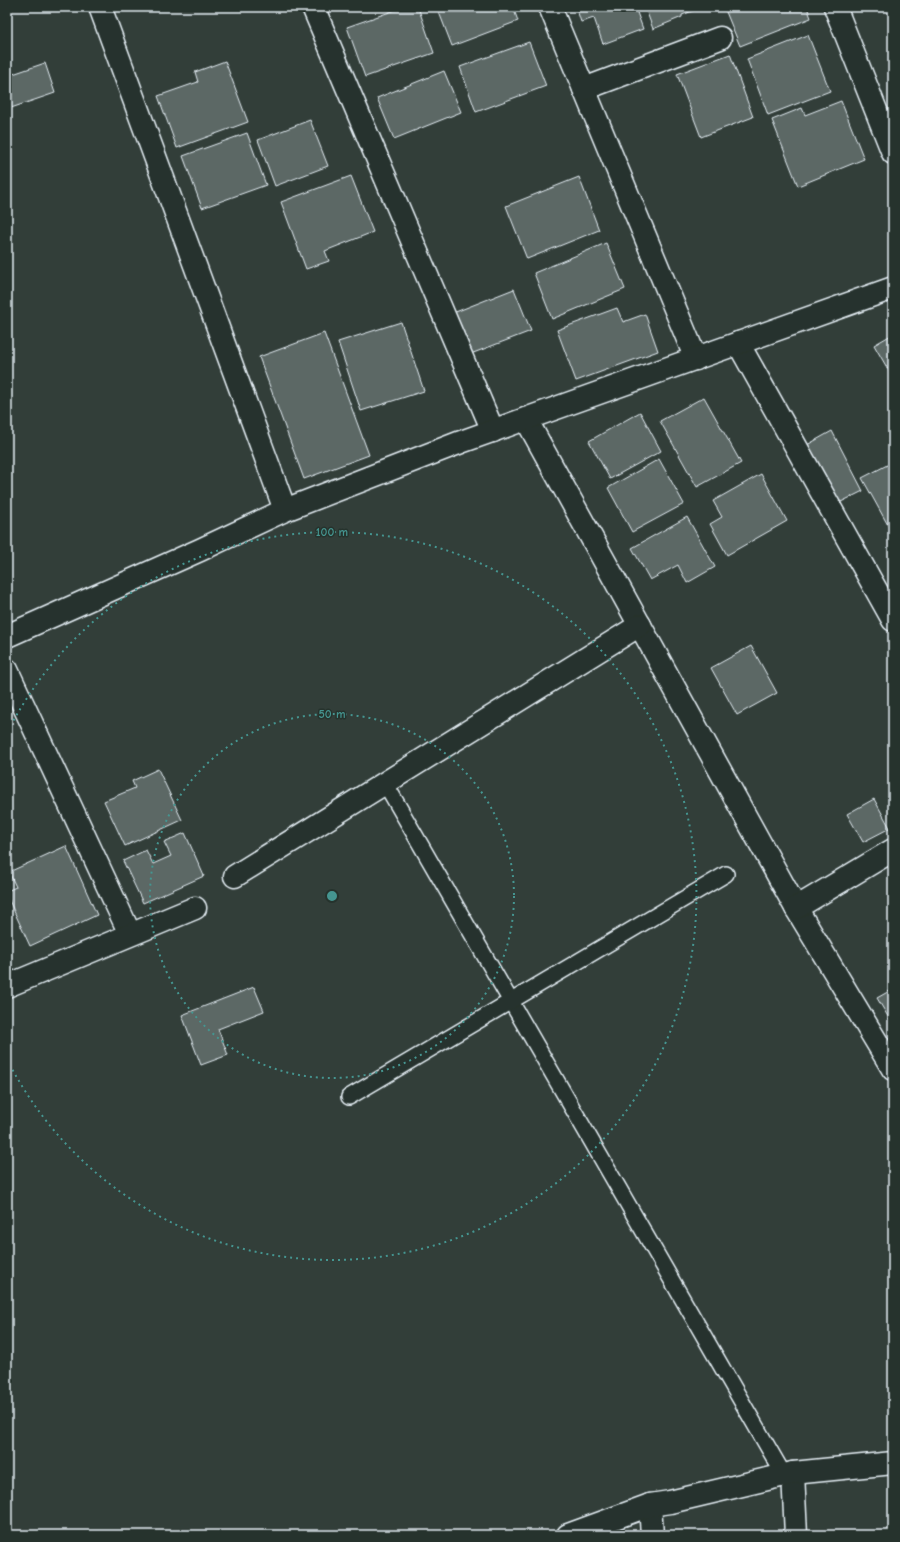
<svg xmlns="http://www.w3.org/2000/svg" width="900" height="1542" viewBox="0 0 900 1542" font-family="'Comic Neue',sans-serif">
<style>
.building{fill:#5c6865;stroke:#e8f1f8}
.lines{fill:none;stroke-linecap:round;stroke-linejoin:round}
.lane-casing{stroke:#e8f1f8;stroke-width:18}
.street-casing{stroke:#e8f1f8;stroke-width:25}
.secondary-casing{stroke:#e8f1f8;stroke-width:25}
.lane{stroke:#26332d;stroke-width:15}
.street{stroke:#26332d;stroke-width:22}
.secondary{stroke:#26332d;stroke-width:22}
.ring{fill:none;stroke:#459590;stroke-width:2;stroke-dasharray:2 4}
.centre{fill:#459590;stroke:#26332d;stroke-width:2}
.ring-label{font-size:12px;text-anchor:middle;font-weight:bold;fill:#459590;stroke:#26332d;stroke-width:3;stroke-linejoin:round;paint-order:stroke}
</style>
<rect width="100%" height="100%" fill="#323e39"/>
<filter id="ink" filterUnits="userSpaceOnUse"><feTurbulence type="fractalNoise" baseFrequency=".025" numOctaves="2"/><feDisplacementMap in="SourceGraphic" scale="8" xChannelSelector="R" yChannelSelector="G"/><feConvolveMatrix kernelMatrix="1 2 1 2 8 2 1 2 1" color-interpolation-filters="sRGB"/></filter>
<g filter="url(#ink)">
<g class="building">
<polygon points="404,7 418,7 434,53 365,77 347,27"/>
<polygon points="437,7 513,7 518,21 452,46"/>
<polygon points="576,7 635,7 643,29 603,44 594,18 581,22"/>
<polygon points="645,7 703,7 682,15 682,17 653,29"/>
<polygon points="724,7 807,7 811,18 740,46"/>
<polygon points="808,35 830,91 768,115 747,59"/>
<polygon points="529,42 546,86 476,112 460,67"/>
<polygon points="730,54 753,117 701,137 677,74"/>
<polygon points="225,61 248,122 177,148 158,96 198,82 195,72"/>
<polygon points="45,63 55,93 8,109 7,105 7,76"/>
<polygon points="444,71 461,112 394,139 377,98"/>
<polygon points="841,101 864,159 798,186 772,120 802,108 805,115"/>
<polygon points="310,120 328,166 275,186 258,140"/>
<polygon points="247,133 266,185 202,208 183,156"/>
<polygon points="351,176 373,232 325,251 329,261 306,269 281,202"/>
<polygon points="579,177 599,230 527,259 506,206"/>
<polygon points="606,243 625,289 552,319 534,273"/>
<polygon points="514,289 531,331 468,355 453,313"/>
<polygon points="617,308 623,322 645,314 658,351 576,381 557,330"/>
<polygon points="401,322 424,391 361,411 338,342"/>
<polygon points="324,333 369,455 304,479 259,357"/>
<polygon points="893,334 893,378 874,345"/>
<polygon points="704,397 741,463 697,487 660,421"/>
<polygon points="640,412 661,451 610,479 589,441"/>
<polygon points="832,431 863,491 839,503 807,445"/>
<polygon points="659,459 684,504 632,532 608,488"/>
<polygon points="893,462 893,525 889,527 862,478"/>
<polygon points="761,474 787,521 727,555 710,524 722,517 713,501"/>
<polygon points="687,517 715,567 687,583 678,565 650,580 632,548"/>
<polygon points="751,646 777,693 737,715 711,668"/>
<polygon points="158,769 182,820 125,846 104,801 135,788 132,781"/>
<polygon points="874,799 890,828 863,842 847,814"/>
<polygon points="185,833 204,876 143,903 123,861 146,850 153,864 171,856 164,842"/>
<polygon points="66,846 97,915 30,946 7,896 7,891 16,887 9,872"/>
<polygon points="254,987 264,1011 218,1029 228,1055 201,1065 182,1015"/>
<polygon points="893,989 893,1025 877,998"/>
</g>
<g class="lines">
<g class="lane-casing">
<g id="lane">
<polyline points="385,783 784,1475"/>
<polyline points="349,1097 726,874"/>
</g>
</g>
<g class="street-casing">
<g id="street">
<polyline points="100,7 285,510"/>
<polyline points="313,7 493,431"/>
<polyline points="550,7 696,359"/>
<polyline points="835,7 893,153"/>
<polyline points="584,89 720,38"/>
<polyline points="738,343 893,620"/>
<polyline points="526,419 796,908 893,1069"/>
<polyline points="7,670 130,934"/>
<polyline points="235,876 640,625"/>
<polyline points="796,908 893,850"/>
<polyline points="7,986 195,908"/>
<polyline points="793,1473 796,1535"/>
<polyline points="650,1505 652,1535"/>
<polyline points="568,1535 650,1505 670,1502 793,1473 893,1463"/>
</g>
</g>
<g class="secondary-casing">
<polyline id="secondary" points="7,636 200,550 285,510 461,442 893,288"/>
</g>
<use href="#lane" class="lane"/>
<use href="#street" class="street"/>
<use href="#secondary" class="secondary"/>
</g>
</g>
<g class="ring">
<circle cx="332" cy="896" r="182"/>
<path d="M8 731A364 364 0 1 1 8 1061"/>
</g>
<circle cx="332" cy="896" r="6" class="centre"/>
<g class="ring-label">
<text x="332" y="536">100 m</text>
<text x="332" y="718">50 m</text>
</g>
<rect width="900" height="1542" fill="none" stroke="#26332d" stroke-width="24"/>
<rect x="12" y="12" width="876" height="1518" fill="none" stroke="#e8f1f8" stroke-width="1.5" filter="url(#ink)"/>
</svg>
